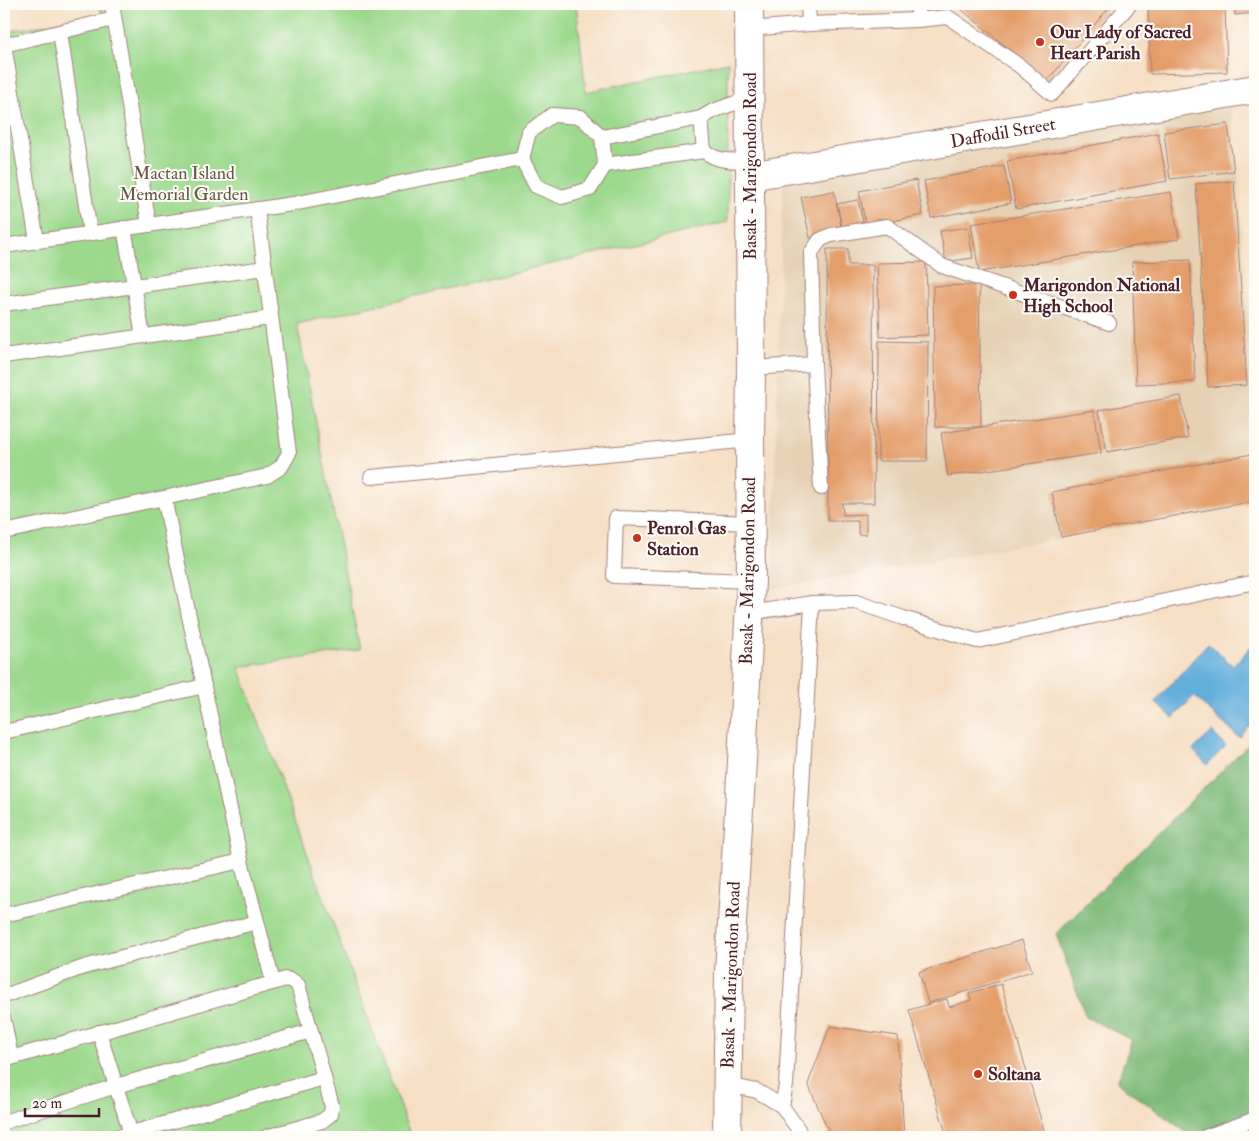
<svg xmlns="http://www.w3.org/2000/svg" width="1259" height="1141" viewBox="0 0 1259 1141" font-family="'IM FELL Double Pica',serif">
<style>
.built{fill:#e6d1b4}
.green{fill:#9cd98d;stroke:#737c5c}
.forest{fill:#7db978;stroke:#646c52}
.water{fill:#64afdc;stroke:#576784}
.building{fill:#e49e6a}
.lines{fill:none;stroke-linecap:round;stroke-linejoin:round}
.lane-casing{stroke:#a07f78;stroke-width:16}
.street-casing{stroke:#a07f78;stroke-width:30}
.primary-casing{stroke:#a07f78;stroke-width:30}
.lane{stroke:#fff;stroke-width:14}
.street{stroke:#fff;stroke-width:28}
.primary{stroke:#fff;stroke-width:28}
.poi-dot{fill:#c8321e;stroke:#fdfcf7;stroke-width:2}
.labels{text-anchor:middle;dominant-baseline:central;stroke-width:4;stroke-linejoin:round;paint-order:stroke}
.poi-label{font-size:18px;font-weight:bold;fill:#4a1f2b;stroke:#fdfcf7;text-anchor:start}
.street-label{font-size:18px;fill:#4a1f2b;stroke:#fdfcf7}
.park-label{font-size:18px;fill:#635748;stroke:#fdfcf7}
</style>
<rect width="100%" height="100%" fill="#fdfcf7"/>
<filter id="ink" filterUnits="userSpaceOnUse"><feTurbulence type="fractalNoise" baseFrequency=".02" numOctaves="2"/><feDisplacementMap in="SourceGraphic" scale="10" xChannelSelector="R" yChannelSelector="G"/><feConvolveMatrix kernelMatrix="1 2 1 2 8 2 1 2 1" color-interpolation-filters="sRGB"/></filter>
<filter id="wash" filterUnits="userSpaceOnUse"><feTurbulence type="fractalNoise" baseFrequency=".0096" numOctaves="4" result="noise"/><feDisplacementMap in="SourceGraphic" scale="20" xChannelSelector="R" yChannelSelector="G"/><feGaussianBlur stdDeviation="1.12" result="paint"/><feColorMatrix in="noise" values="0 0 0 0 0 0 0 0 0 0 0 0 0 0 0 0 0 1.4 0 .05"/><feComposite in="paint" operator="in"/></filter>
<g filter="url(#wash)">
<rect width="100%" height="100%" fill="#f6dfc5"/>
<polygon class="built" points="1231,107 1238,178 1255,411 1255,504 772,589 783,179"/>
<polygon class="green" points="99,4 576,4 586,92 728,62 728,222 297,324 360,650 239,667 411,1137 4,1137 4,32 102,15"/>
<polygon class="forest" points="1255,738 1255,1137 1207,1137 1186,1132 1117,1082 1132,1040 1086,1017 1056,934"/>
<g class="water">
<polygon points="1255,642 1255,720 1239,738 1194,696 1173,718 1155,702 1208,643 1233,666"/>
<polygon points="1212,732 1226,746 1207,765 1193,750"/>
</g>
<g id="blocks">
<g class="building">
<polygon points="955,4 1112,4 1047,81"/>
<polygon points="1148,4 1225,4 1227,72 1150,74"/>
<polygon points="1234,4 1255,4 1255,13 1235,15"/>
<polygon points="1228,124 1234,171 1170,179 1164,132"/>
<polygon points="1158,133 1167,181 1016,209 1007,161"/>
<polygon points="1004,166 1011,203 931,218 924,181"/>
<polygon points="916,180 923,215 866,226 859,191"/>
<polygon points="1234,181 1247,385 1208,387 1196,184"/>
<polygon points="834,191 842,231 810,238 801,197"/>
<polygon points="1171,192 1179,239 979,272 971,224"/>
<polygon points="858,200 863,222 842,226 837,204"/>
<polygon points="968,227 973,258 946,262 940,231"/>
<polygon points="827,249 848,249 848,265 873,265 874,503 842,503 843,515 866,514 866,535 858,534 858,521 828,521"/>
<polygon points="1190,260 1195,382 1136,384 1132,262"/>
<polygon points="926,262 928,335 880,337 877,263"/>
<polygon points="979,285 981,427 935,427 933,286"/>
<polygon points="879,341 928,342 927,461 878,461"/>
<polygon points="1181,396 1188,438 1107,452 1099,410"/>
<polygon points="1094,410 1101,453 948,476 941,433"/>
<polygon points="1252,454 1255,473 1255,501 1061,537 1052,492"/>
<polygon points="1022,940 1032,971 928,1003 919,972"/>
<polygon points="1001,984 1046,1137 947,1137 909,1010 947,999 949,1007 971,1000 969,993"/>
<polygon points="830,1026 898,1036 904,1137 831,1137 808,1084"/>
</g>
</g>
</g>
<g filter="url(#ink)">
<use href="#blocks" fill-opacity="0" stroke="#a07f78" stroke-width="1"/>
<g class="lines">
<g class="lane-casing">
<g id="lane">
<polyline points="112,4 149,225"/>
<polyline points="808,4 809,24"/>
<polyline points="918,4 918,20"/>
<polyline points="749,29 809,24 918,20 948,17 1021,67 1052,94 1130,4"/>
<polyline points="60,32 90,233"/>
<polyline points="4,45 37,241"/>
<polyline points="4,45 114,19"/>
<path d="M749 98 713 111 701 118 704 151C720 163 731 160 750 161"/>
<polygon points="552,115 581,117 602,137 605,165 590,189 562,197 536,186 522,159 529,132"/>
<polyline points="602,137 701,118"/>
<polyline points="605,165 704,151"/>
<polyline points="124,228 143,336"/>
<polyline points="4,246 293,204 522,159"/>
<polyline points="4,304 265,268"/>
<polyline points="4,353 4,356 271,318"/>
<polyline points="751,368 814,364"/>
<polyline points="371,477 750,440"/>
<polyline points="821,488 814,364 811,253 820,240 831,235 887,226 942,266 1109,323"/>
<polyline points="164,498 241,861 273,982"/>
<polyline points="4,532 267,476 281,467 289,453 257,209"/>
<polyline points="751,581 614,576 616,518 752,523"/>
<polyline points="750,613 812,603 856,602 903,618 977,641 1255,582"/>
<polyline points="4,732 204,686"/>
<polyline points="4,915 241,861"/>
<polyline points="4,996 84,967 257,922"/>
<polyline points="4,1021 11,1057"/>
<polyline points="99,1032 132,1137"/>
<polyline points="4,1060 286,979 293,981 298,985 332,1106 331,1114 322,1121 266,1137"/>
<polyline points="728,1085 757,1091 782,1106"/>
<polyline points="4,1122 116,1086 311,1031"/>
<polyline points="118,1137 324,1078"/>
<polyline points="801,1137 798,1129 782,1106 786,1085 812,603"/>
<polyline points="1205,1137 1255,1119"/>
</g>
</g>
<g class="street-casing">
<polyline id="street" points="750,176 1255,89"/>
</g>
<g class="primary-casing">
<polyline id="primary" points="727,1137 729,971 742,761 751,581 750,440 751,368 749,4"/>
</g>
<use href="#lane" class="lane"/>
<use href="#street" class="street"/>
<use href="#primary" class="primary"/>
</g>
</g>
<g class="poi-dot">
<circle cx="1040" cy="42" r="5"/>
<circle cx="1013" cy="295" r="5"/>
<circle cx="637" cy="538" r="5"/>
<circle cx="978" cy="1074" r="5"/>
</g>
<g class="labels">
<g class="poi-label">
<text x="1050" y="32">Our Lady of Sacred<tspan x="1050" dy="21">Heart Parish</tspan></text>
<text x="1023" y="285">Marigondon National<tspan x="1023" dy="21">High School</tspan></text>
<text x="647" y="528">Penrol Gas<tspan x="647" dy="21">Station</tspan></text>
<text x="988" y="1074">Soltana</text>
</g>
<g class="street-label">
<text transform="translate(1003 133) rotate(-10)">Daffodil Street</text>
<text transform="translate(750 166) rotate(-90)">Basak - Marigondon Road</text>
<text transform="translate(748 571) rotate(-89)">Basak - Marigondon Road</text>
<text transform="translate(731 975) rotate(-88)">Basak - Marigondon Road</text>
</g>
<g class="park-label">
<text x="184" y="173">Mactan Island<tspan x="184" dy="21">Memorial Garden</tspan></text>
</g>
</g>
<rect width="1259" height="1141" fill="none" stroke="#fdfcf7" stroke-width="20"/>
<path d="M25 1108v8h74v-8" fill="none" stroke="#4a1f2b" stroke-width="2.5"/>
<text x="32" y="1108" font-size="15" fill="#4a1f2b" stroke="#fdfcf7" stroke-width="4" paint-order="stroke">20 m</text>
</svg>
